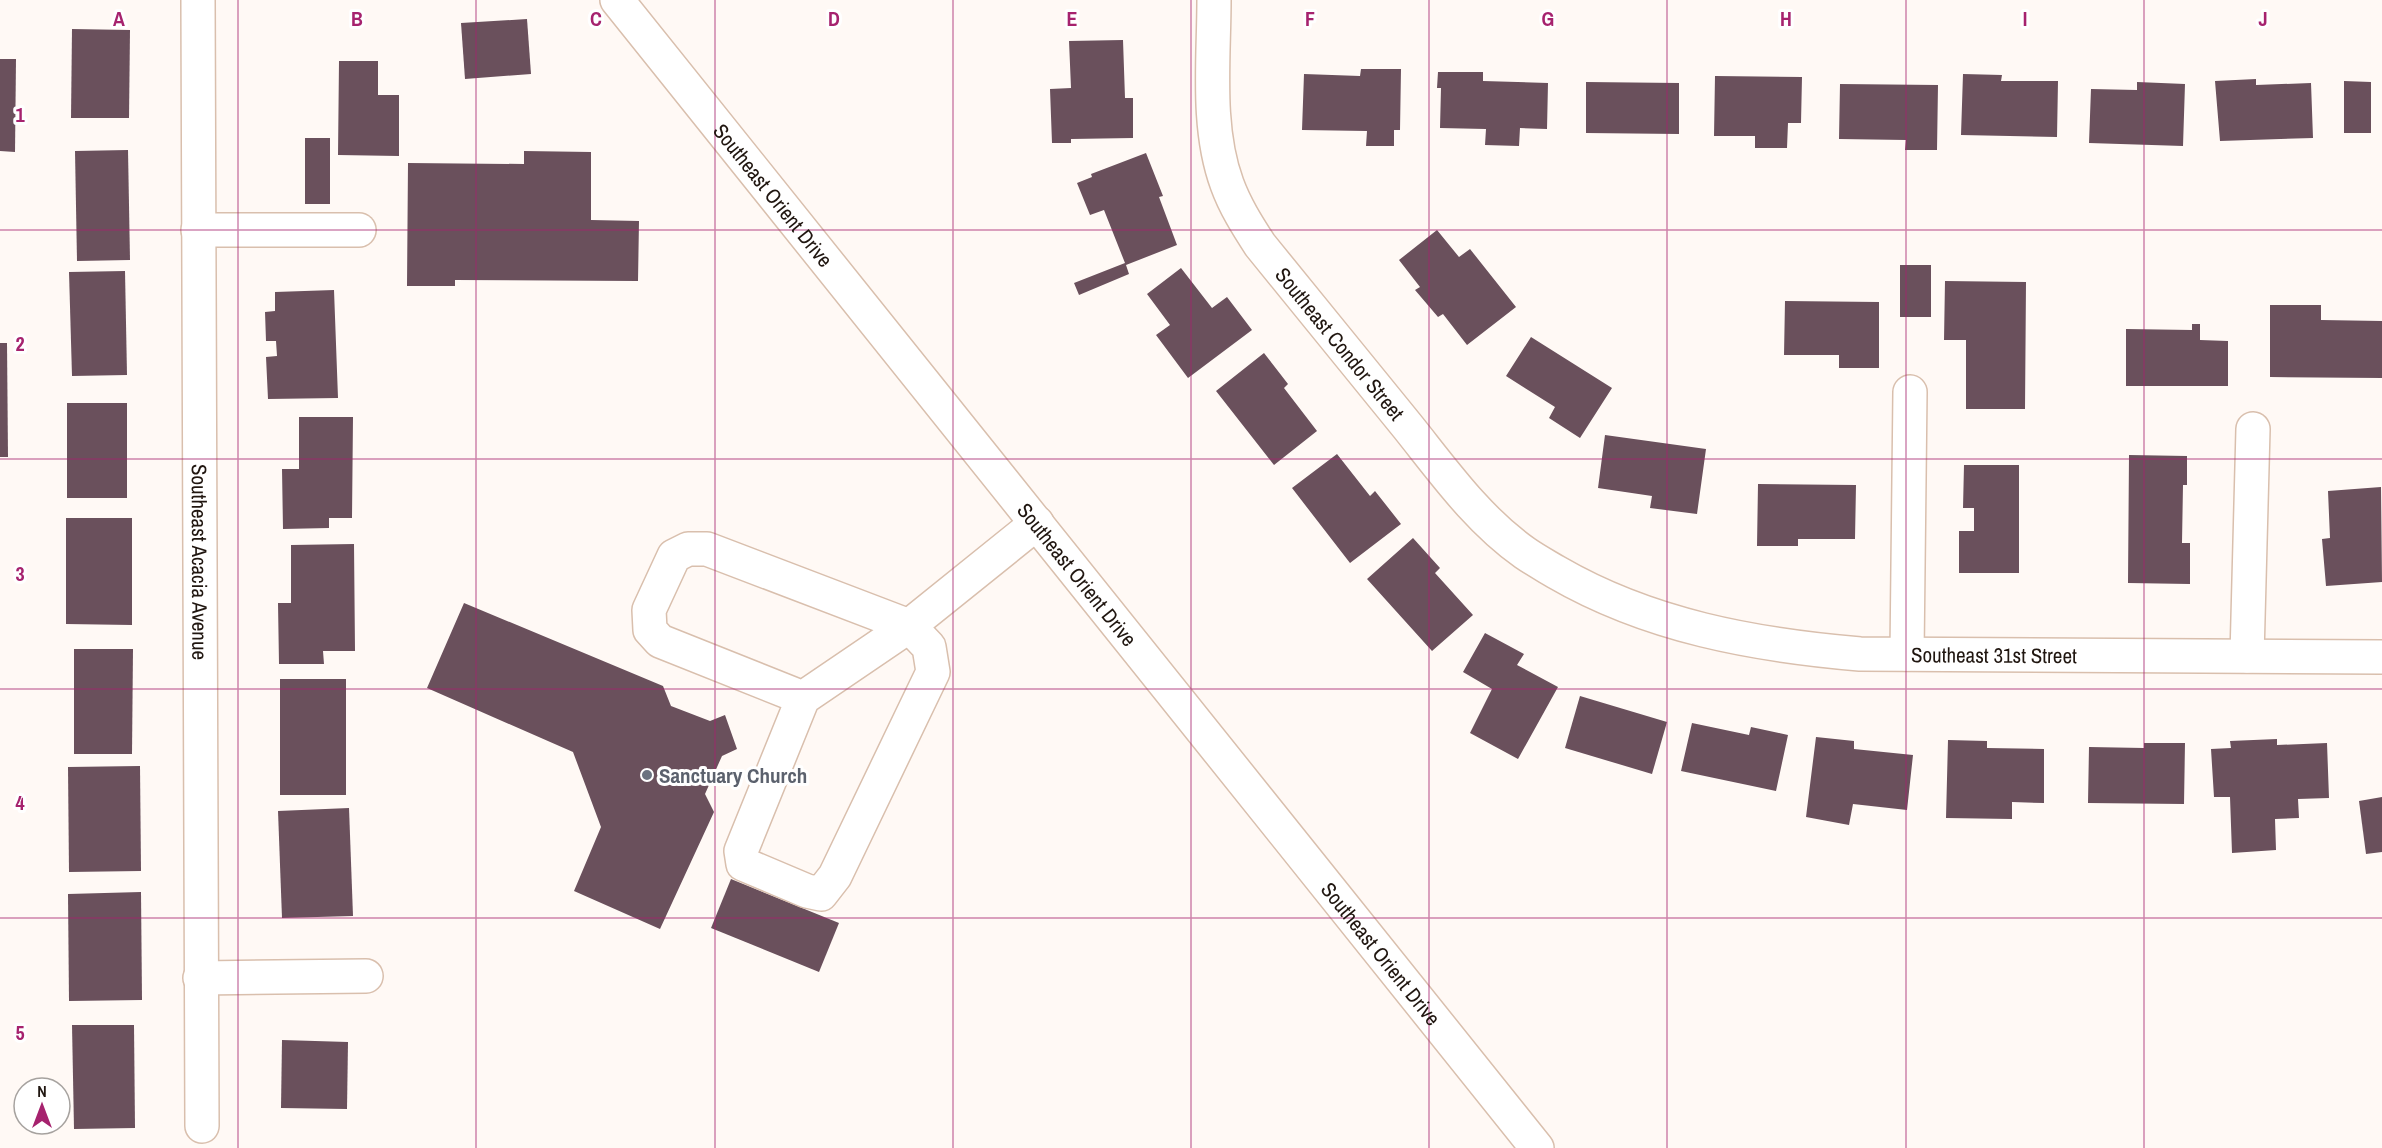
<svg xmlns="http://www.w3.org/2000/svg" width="2382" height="1148" viewBox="0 0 2382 1148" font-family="'Archivo Narrow',sans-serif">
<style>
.building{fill:#6a505c}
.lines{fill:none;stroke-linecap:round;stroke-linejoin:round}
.minor-casing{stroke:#d9bfad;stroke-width:36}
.major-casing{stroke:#d9bfad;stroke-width:36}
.minor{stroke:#fff;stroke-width:33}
.major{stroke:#fff;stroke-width:33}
.grid{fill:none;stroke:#a6226e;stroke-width:1.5;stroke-opacity:0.55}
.worship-dot{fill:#6b7280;stroke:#fff;stroke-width:2}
.labels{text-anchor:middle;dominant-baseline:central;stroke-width:6;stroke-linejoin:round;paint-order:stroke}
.street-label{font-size:21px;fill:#201610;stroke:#fff}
.worship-label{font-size:21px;font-weight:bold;fill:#5b616d;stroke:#fff;text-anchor:start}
.grid-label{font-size:20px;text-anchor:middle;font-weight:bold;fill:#a6226e;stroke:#fff;stroke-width:6;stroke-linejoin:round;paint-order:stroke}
</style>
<rect width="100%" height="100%" fill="#fff9f5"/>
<g class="building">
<polygon points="527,19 531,74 465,79 461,23"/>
<polygon points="72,29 130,30 129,118 71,118"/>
<polygon points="1123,40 1125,98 1133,98 1133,138 1071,139 1071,143 1052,143 1050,89 1071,88 1069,41"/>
<polygon points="0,59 16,59 15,152 0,151"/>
<polygon points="339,61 378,61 378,95 399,95 399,156 338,155"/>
<polygon points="1361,69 1401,69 1400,130 1394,130 1394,146 1366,146 1367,131 1302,130 1304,74 1360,76"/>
<polygon points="1438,72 1483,72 1483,81 1548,83 1547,129 1520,128 1519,146 1485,145 1486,129 1440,128 1441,88 1437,88"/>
<polygon points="1963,74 2002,75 2001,81 2058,81 2057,137 1961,135"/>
<polygon points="1715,76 1802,77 1801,123 1788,123 1787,148 1755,148 1755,136 1714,136"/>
<polygon points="2256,79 2256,85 2311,83 2313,138 2220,141 2215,81"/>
<polygon points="2344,81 2371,82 2371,133 2344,133"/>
<polygon points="1586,82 1679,83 1679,134 1586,133"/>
<polygon points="2137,82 2185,84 2183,146 2089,143 2091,89 2137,90"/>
<polygon points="1840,84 1938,85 1937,150 1905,150 1906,140 1839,139"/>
<rect x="305" y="138" width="25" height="66"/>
<polygon points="128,150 130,260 77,261 75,151"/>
<polygon points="524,151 591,152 591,220 639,221 638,281 455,280 455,286 407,286 408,163 524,164"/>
<polygon points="1146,153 1163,196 1159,197 1177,245 1126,265 1129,274 1079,295 1074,283 1125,263 1104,210 1090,215 1077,183 1092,177 1091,174"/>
<polygon points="1437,230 1459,257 1470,249 1516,307 1467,345 1443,314 1438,317 1415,290 1420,287 1399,260"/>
<rect x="1900" y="265" width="31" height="52"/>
<polygon points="1181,268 1212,308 1227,297 1252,330 1188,378 1156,335 1170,325 1147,294"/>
<polygon points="125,271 127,375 72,376 69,272"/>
<polygon points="1945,281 2026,282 2025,409 1966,409 1966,340 1944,340"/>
<polygon points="334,290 338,398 268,399 266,357 277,356 276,341 266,341 265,312 275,311 275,292"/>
<polygon points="1785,301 1879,302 1879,368 1839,368 1839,355 1784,355"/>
<polygon points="2270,305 2321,305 2321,320 2382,321 2382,378 2270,377"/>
<polygon points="2192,324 2200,324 2200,340 2228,341 2228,386 2126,386 2126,329 2192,330"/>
<polygon points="1531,337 1612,388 1580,438 1549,418 1555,407 1506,376"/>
<polygon points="0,343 7,343 8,457 0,457"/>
<polygon points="1264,353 1288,384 1284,388 1317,431 1274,465 1216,391"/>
<rect x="67" y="403" width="60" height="95"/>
<polygon points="299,417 353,417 352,518 329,518 329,528 283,529 282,469 299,469"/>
<polygon points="1605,435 1706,449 1697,514 1650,508 1652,496 1598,488"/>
<polygon points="1337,454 1370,496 1375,491 1401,524 1350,563 1292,488"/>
<polygon points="2129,455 2187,456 2187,485 2183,485 2182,543 2190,543 2190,584 2128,583"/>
<polygon points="1964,465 2019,465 2019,573 1959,573 1959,531 1974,531 1974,508 1963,508"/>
<polygon points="1758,484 1856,485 1855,539 1798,539 1798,546 1757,546"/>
<polygon points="2381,487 2382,582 2326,586 2322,539 2330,538 2328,491"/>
<polygon points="66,518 132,518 132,625 66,624"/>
<polygon points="1413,538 1440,568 1435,573 1473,615 1432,651 1367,579"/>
<polygon points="354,544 355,651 323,651 324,664 279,664 278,603 291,603 291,545"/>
<polygon points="464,603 663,686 671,706 710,721 725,715 737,749 722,756 705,794 714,812 660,929 574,891 601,827 573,752 427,688"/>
<polygon points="1485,633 1524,654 1517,665 1558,687 1518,759 1470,733 1492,689 1463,672"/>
<polygon points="74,649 133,649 132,754 74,754"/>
<rect x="280" y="679" width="66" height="116"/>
<polygon points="1580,696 1667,722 1652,774 1565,748"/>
<polygon points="1692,723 1749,735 1751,727 1788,735 1776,791 1681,771"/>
<polygon points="1816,737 1854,741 1854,749 1913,755 1907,810 1853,804 1849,825 1806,817"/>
<polygon points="2277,739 2277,745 2327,743 2329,798 2298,799 2299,818 2275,819 2276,850 2232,853 2230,797 2214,797 2211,749 2231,748 2230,741"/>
<polygon points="1948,740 1987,741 1987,748 2044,749 2044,803 2012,802 2012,819 1946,818"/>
<polygon points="2144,743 2185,743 2184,804 2088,803 2089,747 2144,748"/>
<polygon points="140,766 141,871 69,872 68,767"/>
<polygon points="2382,797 2382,852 2366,854 2359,801"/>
<polygon points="349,808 353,916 282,918 278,811"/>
<polygon points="731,879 839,923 819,972 711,928"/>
<polygon points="141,892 142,1000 69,1001 68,894"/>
<polygon points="72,1025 134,1025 135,1128 74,1129"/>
<polygon points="282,1040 348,1042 347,1109 281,1108"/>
</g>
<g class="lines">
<g class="minor-casing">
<g id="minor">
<path id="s1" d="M198 0 202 1126"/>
<path id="s2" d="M1214 0C1214 59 1206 127 1227 184 1235 206 1247 225 1260 245 1309 306 1359 366 1408 427 1444 472 1478 520 1525 553 1535 560 1546 566 1556 572 1649 626 1754 645 1860 654L2382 657"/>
<polyline points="198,230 359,230"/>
<polyline points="1907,654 1910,392"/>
<polyline points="2247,656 2253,429"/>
<polyline points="803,698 660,641 650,630 649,610 674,556 688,549 707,549 909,626 929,647 933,672 835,876 821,894 807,891 743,864 741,851 803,698 909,626 1037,523"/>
<polyline points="200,978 366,976"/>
</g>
</g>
<g class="major-casing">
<g id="major">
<path id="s3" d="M617 0 1537 1148"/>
</g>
</g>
<use href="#minor" class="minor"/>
<use href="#major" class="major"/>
</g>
<path class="grid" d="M238 0V1148M476 0V1148M715 0V1148M953 0V1148M1191 0V1148M1429 0V1148M1667 0V1148M1906 0V1148M2144 0V1148M0 230H2382M0 459H2382M0 689H2382M0 918H2382"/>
<circle class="worship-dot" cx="647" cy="775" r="6"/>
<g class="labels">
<g class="street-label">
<text stroke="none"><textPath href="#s3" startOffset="250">Southeast Orient Drive</textPath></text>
<text stroke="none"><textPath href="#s2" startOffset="382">Southeast Condor Street</textPath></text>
<text stroke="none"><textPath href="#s1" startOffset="562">Southeast Acacia Avenue</textPath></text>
<text stroke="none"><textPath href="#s3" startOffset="736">Southeast Orient Drive</textPath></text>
<text stroke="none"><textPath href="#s2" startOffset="1150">Southeast 31st Street</textPath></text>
<text stroke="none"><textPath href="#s3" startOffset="1222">Southeast Orient Drive</textPath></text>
</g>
<g class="worship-label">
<text x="659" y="775">Sanctuary Church</text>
</g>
</g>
<g class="grid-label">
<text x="119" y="26">A</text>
<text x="357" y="26">B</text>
<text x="596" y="26">C</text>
<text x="834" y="26">D</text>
<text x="1072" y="26">E</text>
<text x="1310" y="26">F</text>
<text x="1548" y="26">G</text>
<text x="1786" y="26">H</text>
<text x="2025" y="26">I</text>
<text x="2263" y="26">J</text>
<text x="20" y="122">1</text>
<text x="20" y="351">2</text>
<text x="20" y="581">3</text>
<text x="20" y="810">4</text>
<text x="20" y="1040">5</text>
</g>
<g transform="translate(42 1106)"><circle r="28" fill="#ffffff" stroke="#a6a29f" stroke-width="1.5"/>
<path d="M0-4.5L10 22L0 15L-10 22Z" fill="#a6226e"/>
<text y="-9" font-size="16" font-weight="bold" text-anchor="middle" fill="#201610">N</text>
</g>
</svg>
